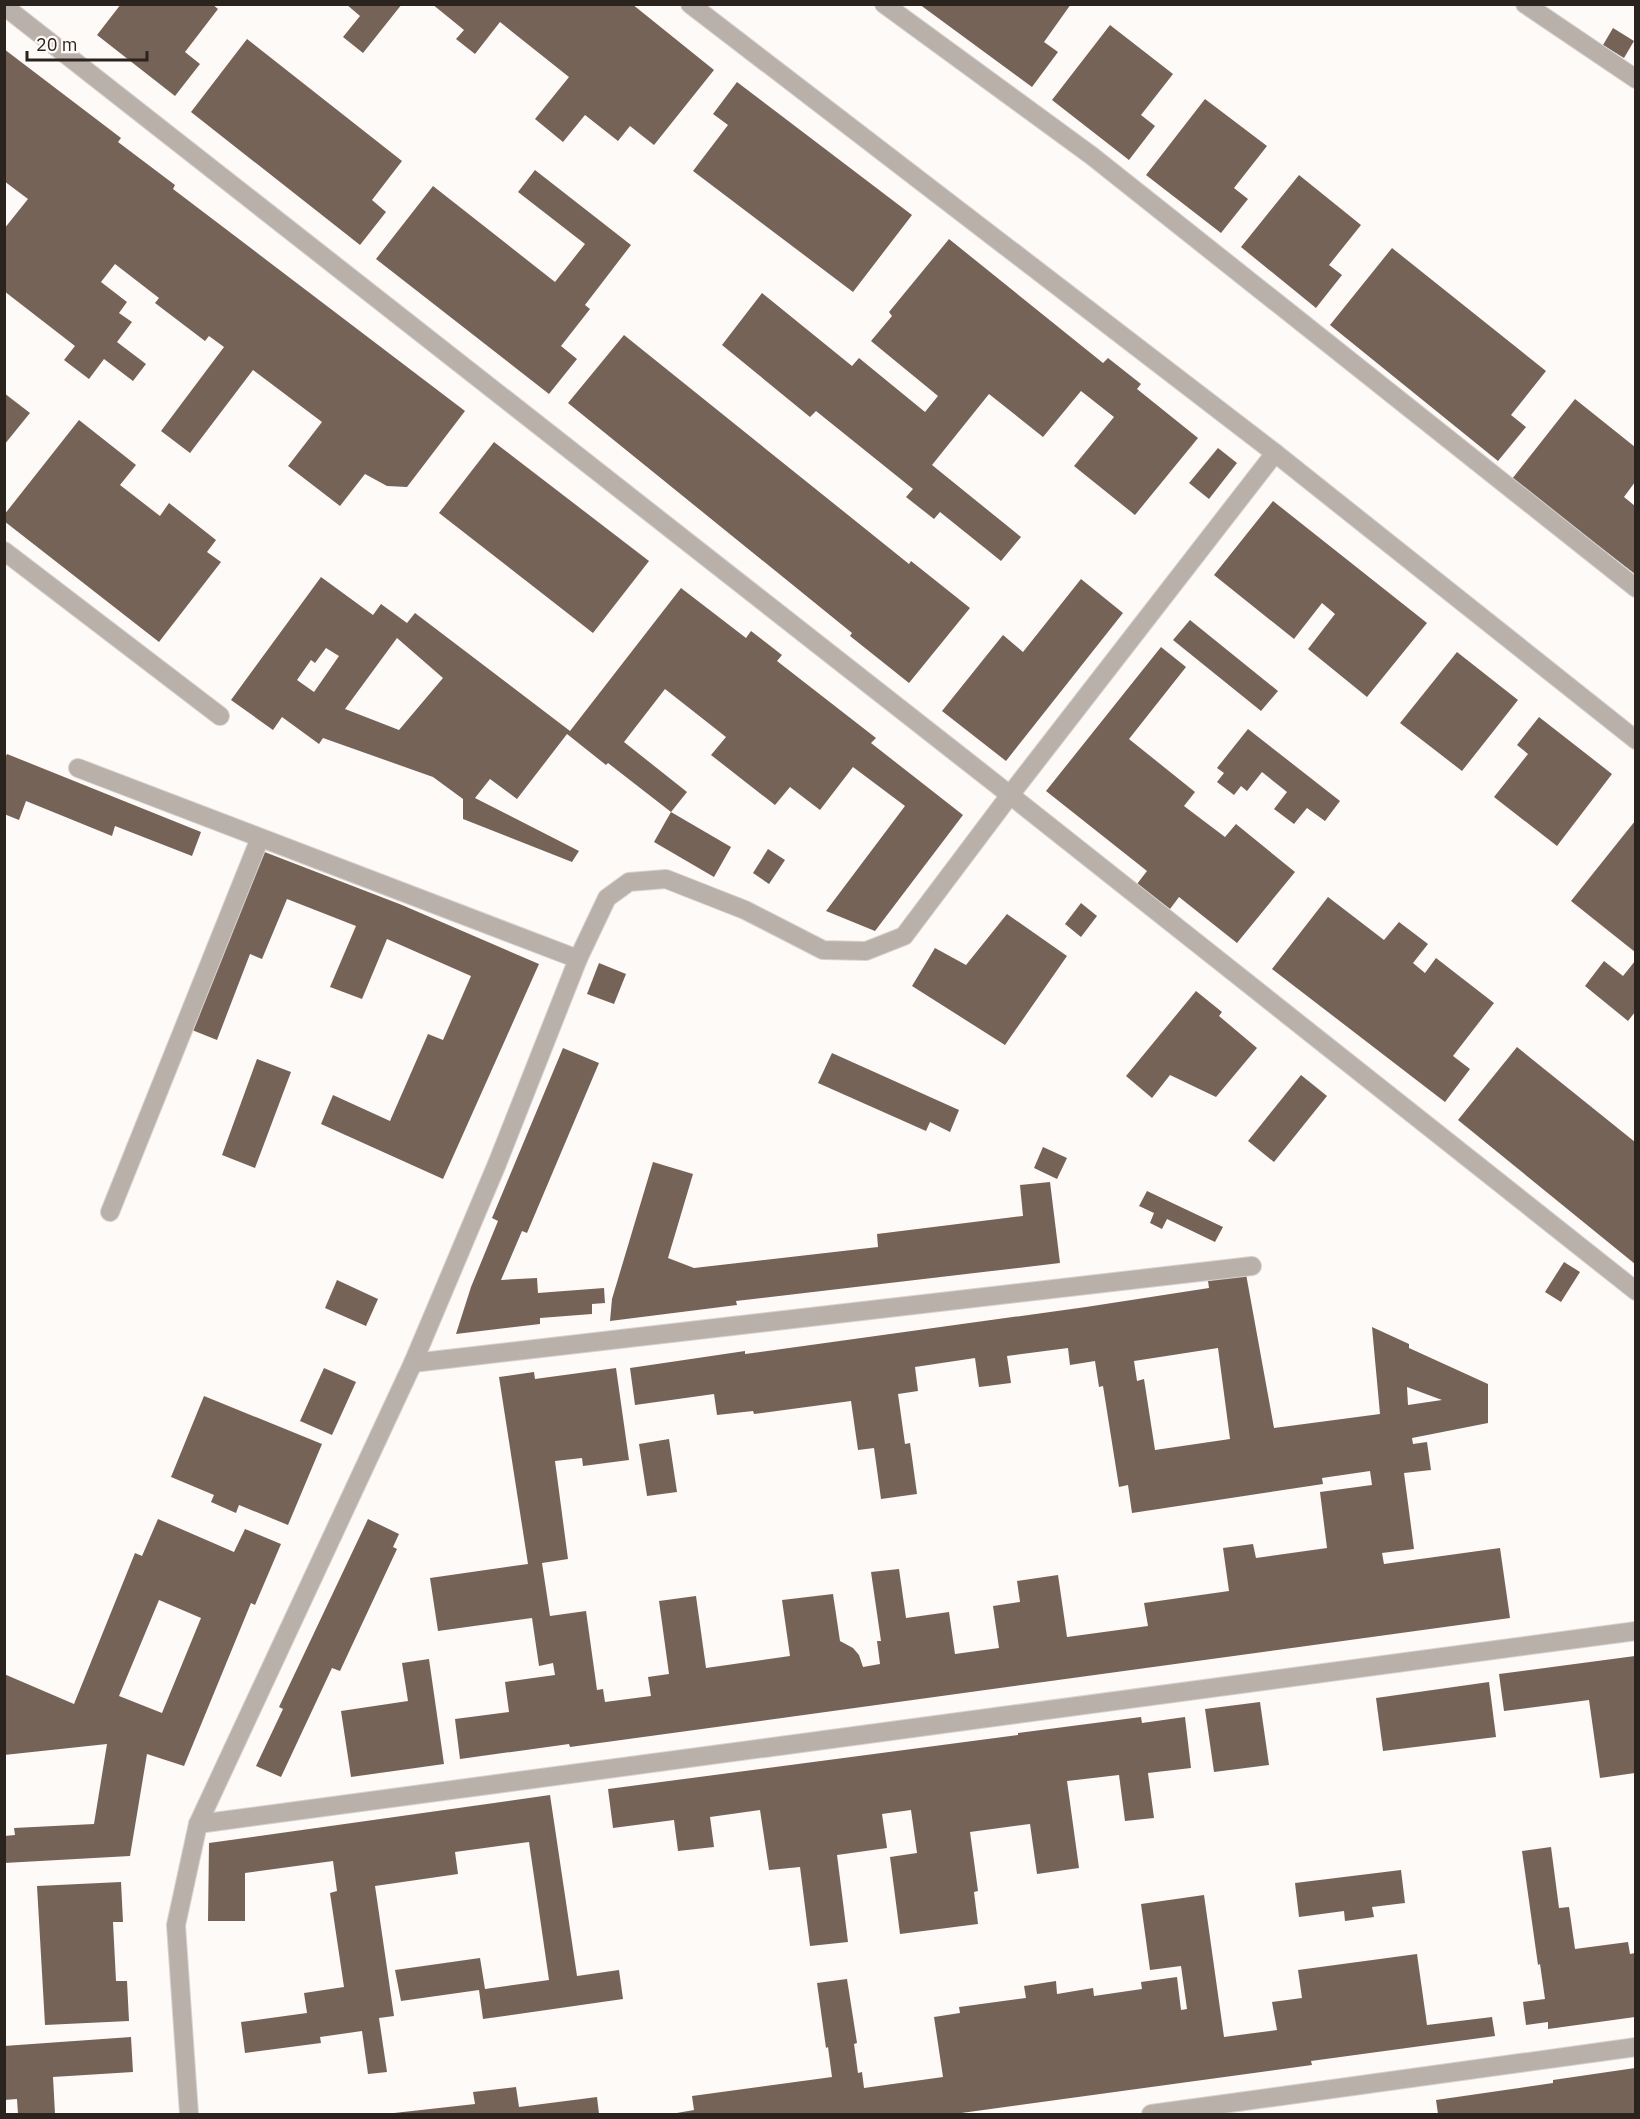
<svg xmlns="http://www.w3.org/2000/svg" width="1640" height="2119" viewBox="0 0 1640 2119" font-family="'IBM Plex Sans',sans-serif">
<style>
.building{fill:#766357;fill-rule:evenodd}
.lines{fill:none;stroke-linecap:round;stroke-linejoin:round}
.service-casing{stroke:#d8d3d0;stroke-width:20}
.minor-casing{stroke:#d8d3d0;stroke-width:20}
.service{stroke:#bab0aa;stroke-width:18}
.minor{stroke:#bab0aa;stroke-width:18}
</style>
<rect width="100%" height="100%" fill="#fefaf7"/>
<g class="building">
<polygon points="121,4 212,4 218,9 185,52 200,64 175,96 97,35"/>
<polygon points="346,4 402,4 363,53 343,37 360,16"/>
<polygon points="432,4 632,4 714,70 654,145 630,126 618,141 585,115 563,142 535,119 569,77 500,22 475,54 456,39 464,30"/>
<polygon points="919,4 1071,4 1044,42 1058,52 1032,87"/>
<polygon points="1110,25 1173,74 1141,115 1155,126 1129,160 1052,100"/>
<polygon points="1613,28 1634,41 1624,58 1603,45"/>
<polygon points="247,39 402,161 372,200 386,212 360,245 191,112"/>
<polygon points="4,49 121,138 118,142 175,185 173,189 465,411 407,487 387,486 365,474 340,506 288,466 322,422 253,370 190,453 161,431 224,347 209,336 205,341 155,303 159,298 115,264 101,282 127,302 119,313 132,322 117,342 146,364 133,381 104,359 89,379 64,360 75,346 4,291 6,287 4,286 4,229 28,199 4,181"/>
<polygon points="737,82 912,215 853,292 693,171 728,125 713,114"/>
<polygon points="1205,99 1267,146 1234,188 1248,199 1221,233 1146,175"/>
<polygon points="535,170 631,245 585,305 590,309 561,346 577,359 549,394 376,259 433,186 555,282 585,244 518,192"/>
<polygon points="1299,175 1361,225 1329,265 1342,275 1316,308 1241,247"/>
<polygon points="949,239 1103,363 1108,358 1141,384 1137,389 1198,438 1135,515 1074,466 1114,417 1081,391 1043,437 989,394 932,465 1021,537 1001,561 940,512 934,519 906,497 913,489 816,411 810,417 722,345 762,293 852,366 859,358 925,412 938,396 871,341 892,316 889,312"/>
<polygon points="1392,248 1546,371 1511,415 1526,427 1498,461 1330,325"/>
<polygon points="624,335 909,564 911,561 970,608 909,683 850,636 852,633 568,403"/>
<polygon points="4,393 30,413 4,445"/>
<polygon points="1575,399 1635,447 1635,482 1624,497 1635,506 1635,574 1512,479"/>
<polygon points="79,420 136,465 120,485 160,516 169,503 216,540 207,552 221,562 159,642 4,521 4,515"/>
<polygon points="494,442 649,561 593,633 439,513"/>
<polygon points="1218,448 1237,463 1209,499 1189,483"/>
<polygon points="1273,501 1427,623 1367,697 1308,649 1335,614 1322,603 1294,639 1214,575"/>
<path d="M321 577 373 615 381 604 407 623 415 613 570 731 681 588 746 638 751 631 782 655 777 661 876 738 871 743 963 815 875 931 826 911 905 806 853 767 820 810 790 787 775 805 711 755 726 737 665 689 624 742 687 792 671 812 608 763 606 765 567 734 517 799 490 779 475 798 579 851 572 862 463 819V799L433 777 323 738 319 744 282 717 273 730 231 700ZM397 638 443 678 399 730 345 709ZM326 648 339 656 314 692 297 680 311 660 315 663Z"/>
<polygon points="1081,579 1123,613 1006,761 942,711 1003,635 1023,652"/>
<polygon points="1190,620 1278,691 1261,711 1173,640"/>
<polygon points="1161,647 1186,667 1129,739 1195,792 1184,806 1225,837 1236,824 1295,872 1237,943 1179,897 1170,909 1137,884 1147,871 1046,791"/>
<polygon points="1457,652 1518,700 1462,771 1400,723"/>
<polygon points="1539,717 1612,774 1557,846 1494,797 1528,754 1517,745"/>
<polygon points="1248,729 1340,801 1325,821 1307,808 1294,824 1274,809 1287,792 1262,772 1247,791 1241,786 1234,795 1217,782 1224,773 1217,768"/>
<polygon points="7,754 201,832 192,856 115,826 112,836 26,801 19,820 4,814 4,760"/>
<polygon points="671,812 731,847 714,877 654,842"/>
<polygon points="1635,821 1635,952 1571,901"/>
<polygon points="768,849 785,860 769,884 753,873"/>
<polygon points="262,851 402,905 539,964 443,1179 321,1124 333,1095 390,1121 428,1034 443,1040 471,976 387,939 362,999 330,987 356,926 287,899 262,959 250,954 217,1040 187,1028"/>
<polygon points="1328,897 1384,940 1399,922 1428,944 1413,963 1425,973 1436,958 1494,1003 1453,1056 1470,1069 1445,1102 1272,969"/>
<polygon points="1081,903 1097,916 1081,937 1065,924"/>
<polygon points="1007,914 1067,956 1005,1045 912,986 935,948 966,965"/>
<polygon points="1604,961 1623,976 1635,961 1635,1012 1628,1021 1585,986"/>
<polygon points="599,963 626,974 614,1004 587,994"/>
<polygon points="1196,991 1222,1012 1219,1016 1257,1048 1216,1097 1170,1075 1152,1098 1126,1076"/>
<polygon points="1517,1047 1635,1142 1635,1264 1458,1120"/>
<polygon points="563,1048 599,1063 527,1233 522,1231 501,1280 537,1278 538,1293 604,1288 605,1303 592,1304 592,1314 540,1318 540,1324 456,1334 471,1287 498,1221 492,1218"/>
<polygon points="832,1053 959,1110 950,1132 930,1122 926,1131 818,1083"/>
<polygon points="257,1059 291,1072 255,1168 222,1155"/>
<polygon points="1301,1075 1327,1096 1274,1162 1248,1141"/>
<polygon points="1043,1147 1067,1158 1057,1179 1034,1168"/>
<polygon points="653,1162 693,1174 668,1258 694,1268 878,1247 877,1234 1023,1216 1020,1185 1050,1182 1060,1263 736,1301 737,1305 610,1321 612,1299"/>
<polygon points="1147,1191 1223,1227 1215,1242 1167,1219 1162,1229 1150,1223 1154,1213 1139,1206"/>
<polygon points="1564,1262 1580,1272 1561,1302 1545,1292"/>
<path d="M1246 1274 1274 1428 1380 1414 1372 1327 1409 1344V1348L1488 1384V1423L1412 1438 1413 1444 1427 1442 1431 1470 1404 1473 1414 1549 1382 1553 1384 1564 1500 1548 1510 1618 570 1747 569 1744 460 1759 455 1719 509 1712 505 1682 555 1675 553 1663 539 1666 532 1618 438 1631 430 1578 528 1564 499 1377 534 1372 535 1379 616 1368 629 1460 583 1466 582 1458 555 1461 568 1559 542 1563 550 1616 586 1611 597 1690 603 1689 605 1702 651 1696 648 1677 669 1674 659 1601 696 1596 706 1668 790 1656 782 1600 833 1594 840 1641 853 1648 859 1655 863 1667 880 1664 877 1641H881L871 1572 899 1569 906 1618 949 1612 955 1654 999 1648 993 1606 1020 1602 1017 1581 1058 1575 1067 1637 1148 1626 1144 1603 1229 1591 1223 1548 1253 1544 1256 1558 1327 1548 1320 1492 1372 1485 1370 1471 1322 1478 1323 1484 1132 1513 1128 1485 1119 1487 1103 1386 1099 1387 1095 1361 1070 1365 1068 1348 1007 1356 1011 1383 979 1387 975 1358 915 1367 918 1391 898 1394 905 1444 910 1443 917 1494 881 1499 874 1448 858 1450 851 1401 754 1414 753 1411 717 1415 714 1394 635 1405 630 1368 745 1351V1354L1086 1307 1209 1288 1208 1281ZM1218 1348 1230 1439 1155 1450 1144 1379 1137 1381 1134 1361ZM1407 1387 1442 1400 1408 1405Z"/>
<polygon points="337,1280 378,1299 366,1326 325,1308"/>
<polygon points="324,1368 356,1382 332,1435 300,1421"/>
<polygon points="204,1396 322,1444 288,1525 239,1505 236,1513 211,1502 214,1495 171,1477"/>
<polygon points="669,1439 677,1492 647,1496 639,1444"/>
<path d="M158 1519 234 1552 245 1529 281 1544 255 1605 251 1603 184 1766 147 1754 130 1856 4 1863V1836L15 1835 14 1828 94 1824 107 1744 4 1755V1674L74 1704 135 1553 142 1556ZM159 1600 201 1618 162 1713 119 1696Z"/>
<polygon points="368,1519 399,1534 393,1547 397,1549 340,1671 332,1668 281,1777 256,1766 283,1709 279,1707"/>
<polygon points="1635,1656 1635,1773 1600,1778 1589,1700 1504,1711 1499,1674"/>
<polygon points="429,1659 444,1764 351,1777 341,1711 408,1701 402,1663"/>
<polygon points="1489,1682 1496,1737 1383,1751 1376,1698"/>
<polygon points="1260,1702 1269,1765 1214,1772 1205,1709"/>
<polygon points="1141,1717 1142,1723 1185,1717 1191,1768 1148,1773 1154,1818 1125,1821 1119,1775 1067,1781 1079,1868 1037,1874 1030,1824 970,1832 978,1891 974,1892 978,1924 900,1934 890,1857 917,1853 911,1810 882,1814 887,1848 837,1855 848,1942 810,1946 800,1867 769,1870 760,1810 710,1817 714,1847 678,1851 674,1820 613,1828 608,1789 1018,1735 1018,1733"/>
<polygon points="550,1795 577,1976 619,1970 623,1999 483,2019 479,1990 401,2001 395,1970 480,1958 485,1989 549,1980 529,1842 455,1852 458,1874 375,1886 394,2016 379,2018 387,2072 368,2074 362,2031 320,2037 321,2043 245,2053 241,2022 307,2013 304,1993 344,1987 330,1893 337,1891 333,1861 245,1873 245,1921 208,1921 209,1843"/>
<polygon points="1551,1847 1559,1908 1569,1907 1575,1949 1628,1942 1630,1954 1635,1953 1635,2017 1548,2029 1548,2022 1526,2025 1523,2002 1545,1999 1540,1964 1538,1965 1522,1851"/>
<polygon points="1401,1870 1405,1903 1372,1907 1374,1917 1345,1921 1344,1911 1299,1917 1295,1883"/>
<polygon points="121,1882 123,1922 113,1922 116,1981 127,1981 129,2021 45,2025 37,1886"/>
<polygon points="1204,1895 1224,2037 1277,2030 1272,2002 1302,1998 1298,1970 1417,1954 1427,2025 1492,2017 1495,2036 1311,2061 1312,2065 954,2114 671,2114 694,2110 692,2096 832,2077 828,2047 826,2048 817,1983 847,1979 857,2043 854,2044 858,2073 862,2072 864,2088 943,2077 934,2017 960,2013 959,2007 1026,1998 1024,1986 1056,1981 1057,1994 1093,1988 1094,1996 1142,1989 1141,1982 1177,1977 1181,2010 1187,2009 1181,1966 1150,1970 1141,1904"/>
<polygon points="131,2037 133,2072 53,2077 55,2114 18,2114 17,2099 4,2100 4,2046"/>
<polygon points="1635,2068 1635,2114 1438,2114 1436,2100 1553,2083 1553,2080"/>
<polygon points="516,2087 519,2107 597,2097 599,2114 394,2114 394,2113 475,2104 473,2092"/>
</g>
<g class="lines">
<g class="service-casing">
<g id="service">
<polyline points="1525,4 1636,79"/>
<polyline points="78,768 578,959"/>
<polyline points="110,1212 260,838"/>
</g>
</g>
<g class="minor-casing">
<g id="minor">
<polyline points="690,4 1275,453 1636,740"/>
<polyline points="884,4 1092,156 1636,588"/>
<polyline points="4,6 1010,795 1636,1291"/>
<polyline points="4,551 220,716"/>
<polyline points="413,1363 1252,1266"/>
<polyline points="198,1824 1636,1631"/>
<polyline points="189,2114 176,1925 198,1824 413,1363 497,1164 578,959 607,898 629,882 666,879 745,910 823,950 866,951 904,936 1010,795 1275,453"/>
<polyline points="1151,2114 1636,2047"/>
</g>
</g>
<use href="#service" class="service"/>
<use href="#minor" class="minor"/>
</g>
<rect width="1640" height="2119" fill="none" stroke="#2b231e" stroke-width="12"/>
<path d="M27 51v9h120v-9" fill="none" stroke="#2b231e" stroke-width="3"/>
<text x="36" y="51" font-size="18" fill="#2b231e" stroke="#fefaf7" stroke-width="4.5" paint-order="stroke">20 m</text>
</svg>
